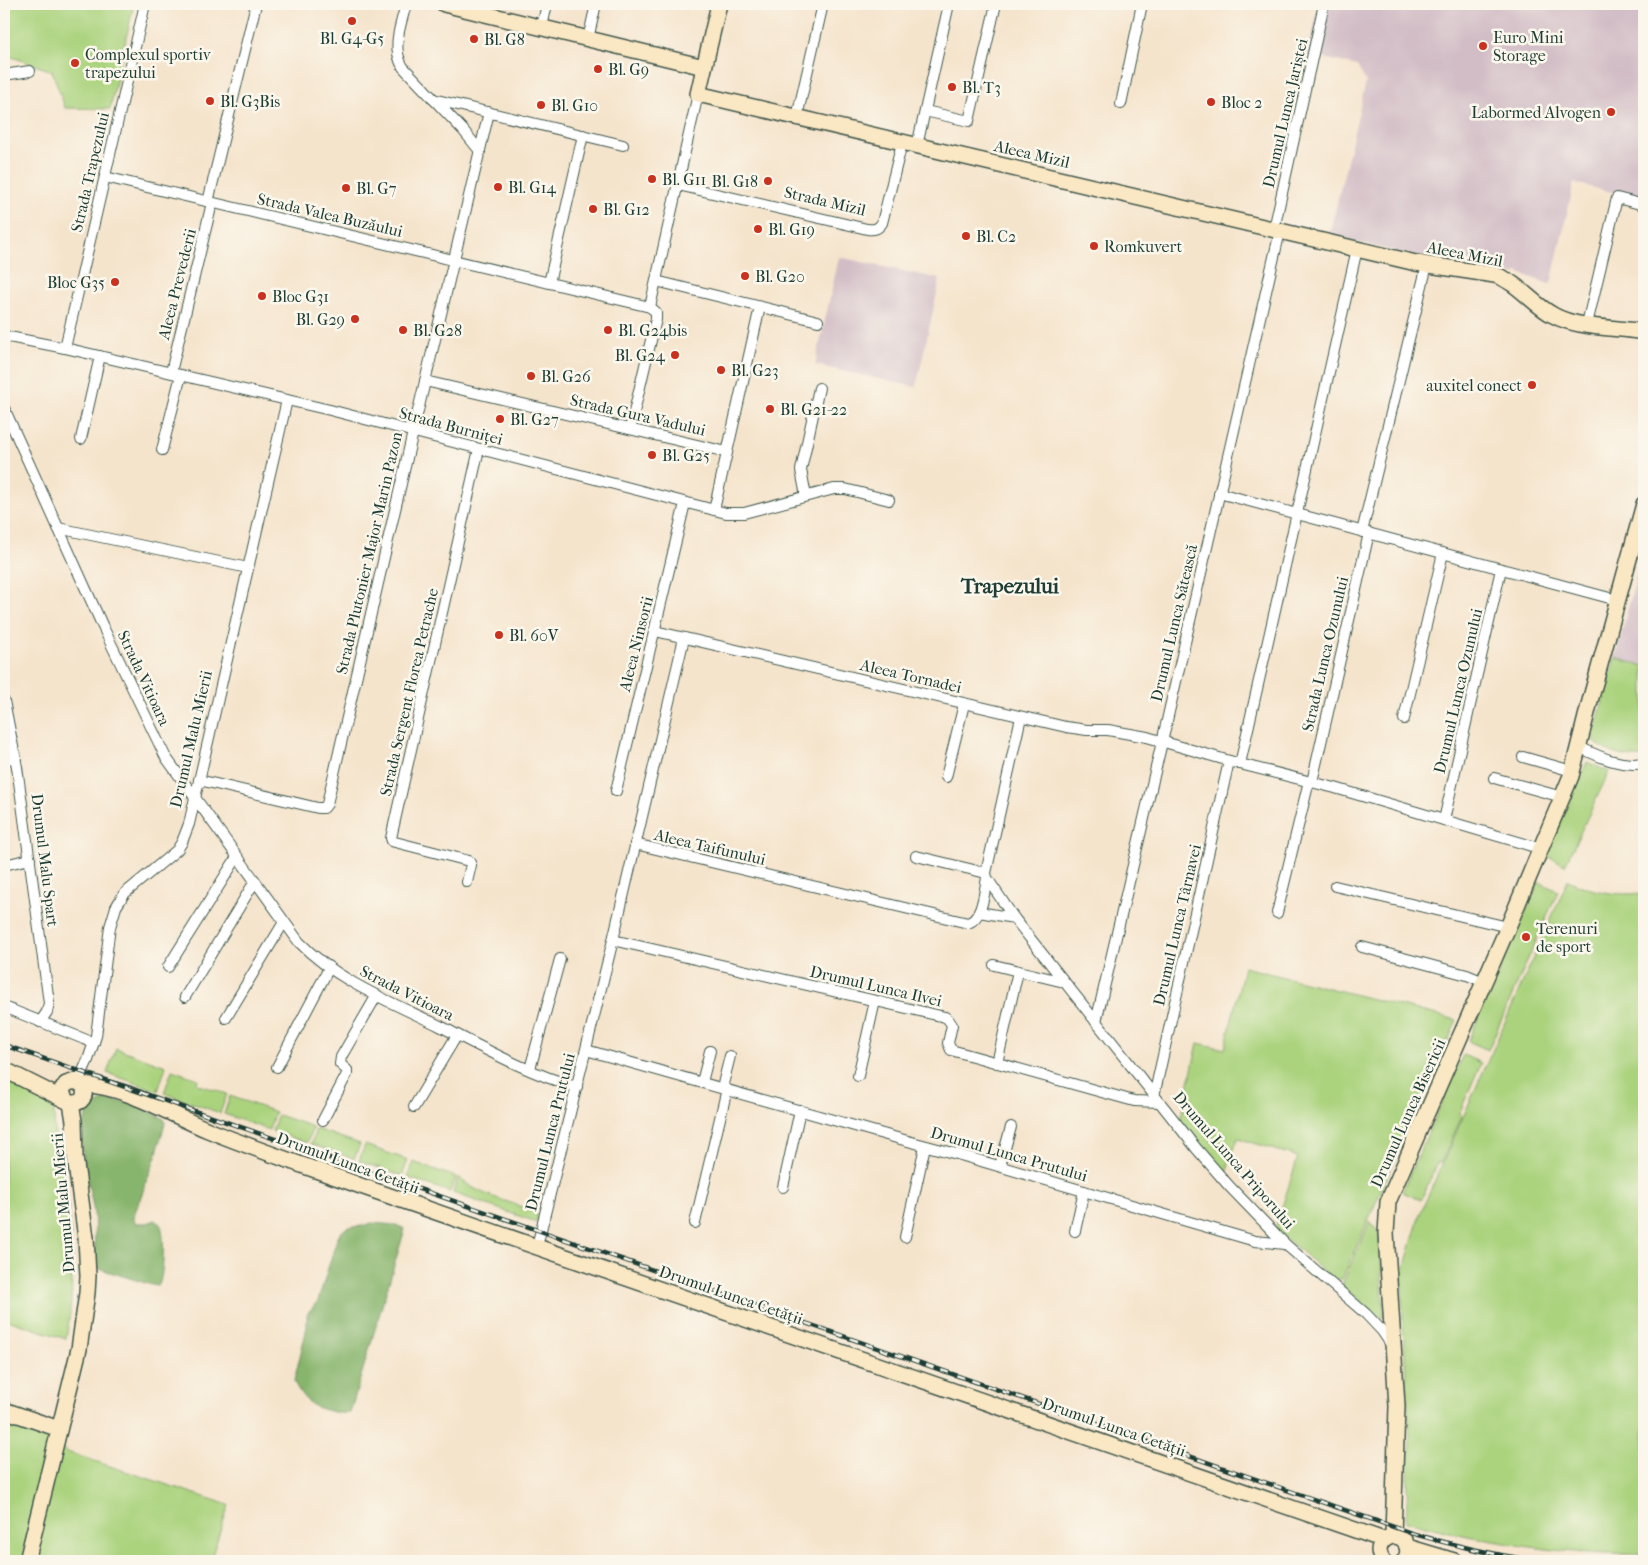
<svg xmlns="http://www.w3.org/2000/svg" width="1648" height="1565" viewBox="0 0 1648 1565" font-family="'IM FELL French Canon',serif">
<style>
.industrial{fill:#d2bdc6}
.green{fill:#abd37e;stroke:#658859}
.forest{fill:#88b56d;stroke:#547950}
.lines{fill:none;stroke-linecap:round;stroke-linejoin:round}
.street-casing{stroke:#3f564b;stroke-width:12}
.secondary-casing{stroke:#3f564b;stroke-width:18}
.street{stroke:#fff;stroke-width:10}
.secondary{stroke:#fae7c3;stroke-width:15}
.rail-casing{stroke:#1f3d34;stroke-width:4.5}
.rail{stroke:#fbf7ec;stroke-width:2.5;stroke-dasharray:8;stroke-linecap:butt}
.poi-dot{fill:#c8321e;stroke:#fbf7ec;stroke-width:2}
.labels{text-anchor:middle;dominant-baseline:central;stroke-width:5;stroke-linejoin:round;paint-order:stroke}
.poi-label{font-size:16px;fill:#1f3d34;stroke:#fbf7ec;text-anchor:start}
.street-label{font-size:16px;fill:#1f3d34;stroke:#fbf7ec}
.district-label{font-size:21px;font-weight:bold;fill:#1f3d34;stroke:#fbf7ec}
</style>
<rect width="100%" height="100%" fill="#fbf7ec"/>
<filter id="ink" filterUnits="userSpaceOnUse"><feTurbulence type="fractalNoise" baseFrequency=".02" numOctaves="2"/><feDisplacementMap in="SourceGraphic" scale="10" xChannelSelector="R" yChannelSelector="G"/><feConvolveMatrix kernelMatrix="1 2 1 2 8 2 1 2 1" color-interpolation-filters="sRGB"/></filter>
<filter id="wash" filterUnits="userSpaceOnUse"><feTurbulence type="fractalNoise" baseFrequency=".0096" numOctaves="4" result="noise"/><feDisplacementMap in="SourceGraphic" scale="20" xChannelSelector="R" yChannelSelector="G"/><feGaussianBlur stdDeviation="1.12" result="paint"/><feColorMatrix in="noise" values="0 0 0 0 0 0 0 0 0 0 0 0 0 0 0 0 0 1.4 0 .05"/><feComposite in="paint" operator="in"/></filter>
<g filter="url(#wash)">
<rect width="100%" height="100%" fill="#f5e4cc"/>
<g class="industrial">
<polygon points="1319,4 1644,4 1644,200 1574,183 1551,283 1549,284 1517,272 1515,275 1497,266 1450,258 1437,261 1329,236 1366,82 1357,66 1308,54"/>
<polygon points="839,257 940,279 916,387 815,365"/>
<polygon points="1644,548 1644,666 1615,658"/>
</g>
<g class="green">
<polygon points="4,4 134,4 110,109 65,108 52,71 9,56 4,52"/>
<path d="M1615 658 1644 666V757C1626 758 1609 754 1594 742V733Z"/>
<polygon points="1587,762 1609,772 1565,865 1546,855"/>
<path d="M1568 880C1592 892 1616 896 1643 893L1644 892V1554C1565 1556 1483 1542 1406 1521L1410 1438 1403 1328 1402 1276 1420 1214Z"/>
<polygon points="1539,882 1558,891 1488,1050 1468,1041"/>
<polygon points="1244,967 1457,1020 1342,1279 1334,1280 1275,1229 1298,1157 1238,1138 1225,1176 1180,1122 1198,1043 1225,1049"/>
<polygon points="116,1048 166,1066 158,1091 107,1073"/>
<polygon points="1463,1055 1481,1063 1459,1114 1462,1116 1441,1163 1438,1162 1421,1200 1402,1192"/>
<polygon points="172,1070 198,1079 197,1084 227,1094 220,1113 164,1093"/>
<path d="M4 1077 52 1099 54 1109 55 1141H61C68 1207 79 1273 66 1339L4 1319Z"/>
<polygon points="230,1096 275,1112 269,1130 224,1114"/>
<polygon points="278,1115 313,1127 307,1143 272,1131"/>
<polygon points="316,1129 360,1144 354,1159 311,1144"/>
<polygon points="365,1145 408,1160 402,1176 359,1161"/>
<polygon points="413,1162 456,1177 450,1192 408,1178"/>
<path d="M458 1177C483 1199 511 1199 538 1215L536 1222 453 1193Z"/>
<polygon points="1370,1221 1379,1232 1384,1317 1380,1317 1343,1287 1343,1282"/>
<polygon points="4,1418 42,1432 67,1452 229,1505 210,1561 4,1561"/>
</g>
<g class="forest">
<path d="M104 1100C129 1100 143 1108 164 1119L165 1123 156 1156 133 1218 136 1223H147L156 1220C158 1222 160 1224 161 1226 165 1235 164 1279 158 1286L152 1285 97 1268C93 1251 96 1232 94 1214 91 1187 72 1135 89 1112 92 1106 98 1103 104 1100Z"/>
<path d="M371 1223 396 1225 405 1229 350 1413C342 1415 317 1409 311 1404 304 1399 297 1389 294 1381L307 1327V1314L318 1301 337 1239C347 1220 355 1231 371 1223Z"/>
</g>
</g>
<g filter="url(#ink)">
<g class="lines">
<g class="street-casing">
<g id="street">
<path d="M406 4C401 25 391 47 403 67L463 130 480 151"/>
<polyline points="542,27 547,4"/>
<polyline points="588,39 596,4"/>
<polyline points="4,75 30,71"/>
<polyline points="433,99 623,145"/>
<polyline points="1121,104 1142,4"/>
<polyline points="925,111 969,121 996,4"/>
<polyline points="797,117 823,4"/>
<polyline points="917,146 949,4"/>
<polyline points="105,177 650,307 656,312 656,319 630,429"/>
<path d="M678 185 867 229C874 230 878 229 882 223L902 143"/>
<polyline points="208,202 256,4"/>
<polyline points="1274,229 1324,4"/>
<polyline points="656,281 818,321"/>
<polyline points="549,283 583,135"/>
<polyline points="650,307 698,94"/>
<polyline points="1587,324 1617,198 1644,205"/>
<polyline points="4,336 65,348 330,410 726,513 744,513 834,489 845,489 889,500"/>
<polyline points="65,348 145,4"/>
<polyline points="171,372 212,203"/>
<polyline points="425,381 727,452"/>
<path d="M4 408 103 627 165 756 299 942C337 981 391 1002 440 1026 481 1047 532 1075 577 1087"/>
<polyline points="81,439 100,356"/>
<polyline points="162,450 181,375"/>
<polyline points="1219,493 1617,600"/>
<polyline points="806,496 801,470 819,388"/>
<polyline points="714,510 760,307"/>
<polyline points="58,528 248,568"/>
<polyline points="1362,532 1427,265"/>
<polyline points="655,631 1066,727 1087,730 1108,730 1147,737 1240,764 1335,788 1542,849"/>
<polyline points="4,701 17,767 49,1003 47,1012 40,1022"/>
<polyline points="1404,719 1443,553"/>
<path d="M1579 747C1600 757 1620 767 1644 763"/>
<polyline points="1523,757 1572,771"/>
<polyline points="4,760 16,757"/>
<polyline points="1240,764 1357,249"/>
<polyline points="946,777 964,704"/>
<polyline points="1494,778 1562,797"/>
<polyline points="199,780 318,808 324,808 327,804 413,432 489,112"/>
<polyline points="1312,782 1369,533"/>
<polyline points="616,791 685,503"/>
<polyline points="1444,820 1501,569"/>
<path d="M635 844 968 923C983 918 984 892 987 878L986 873 1021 717"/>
<polyline points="916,856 986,873"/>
<polyline points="4,865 30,859"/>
<polyline points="987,878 1014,918 1196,1148 1229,1186 1285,1244 1366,1314 1382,1331 1392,1346"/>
<polyline points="467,882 471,865 469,861 395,842 392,841 391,838 479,449"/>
<polyline points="1335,886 1508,927"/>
<polyline points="979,912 1014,918"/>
<polyline points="1277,913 1309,781"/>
<polyline points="613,940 945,1017 948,1019 952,1025 948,1043 951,1050 1134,1101 1159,1102"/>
<polyline points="1362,947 1467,975 1484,982"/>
<polyline points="994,965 1064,982"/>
<polyline points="168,967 237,857"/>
<polyline points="185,997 255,881"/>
<polyline points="4,1007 94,1043"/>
<polyline points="226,1018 284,922"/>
<polyline points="1096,1022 1162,742 1280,231"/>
<polyline points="586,1050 904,1140 957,1154 1255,1241 1285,1244"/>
<polyline points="997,1063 1018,971"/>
<polyline points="277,1067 329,968"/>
<polyline points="530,1069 560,959"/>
<polyline points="858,1076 875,1001"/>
<polyline points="78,1082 88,1060 96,1036 110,927 116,907 124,894 177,850 182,842 189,824 287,400"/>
<polyline points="702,1082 710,1051"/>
<polyline points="722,1088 730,1056"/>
<polyline points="1154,1096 1229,761"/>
<polyline points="414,1107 457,1035"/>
<polyline points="323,1120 347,1074 347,1070 340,1064 341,1057 377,995"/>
<polyline points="1000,1166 1011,1127"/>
<polyline points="783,1187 800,1110"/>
<polyline points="695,1223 727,1089"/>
<polyline points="1075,1231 1084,1191"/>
<polyline points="905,1237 925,1146"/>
<polyline points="537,1246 613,940 684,638"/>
</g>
</g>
<g class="secondary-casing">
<g id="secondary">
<polyline points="444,4 704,67"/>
<path d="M719 4 698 94 1416 263 1495 275C1518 282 1532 304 1553 315 1578 329 1616 327 1644 332"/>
<path d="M5 1070 71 1103C82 1104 87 1096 83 1085L75 1081 66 1084 62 1090 65 1099"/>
<path d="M83 1085C122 1084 171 1115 208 1130 257 1150 308 1167 358 1185L1384 1540"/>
<polyline points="4,1410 59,1429"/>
<polyline points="1393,1536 1397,1406 1386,1233 1388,1202 1508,927 1571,776 1590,701 1644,504"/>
<polyline points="1407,1547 1454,1561"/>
<polyline points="27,1561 79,1349 87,1293 88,1276 86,1238 75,1157 74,1121 71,1103"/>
<path d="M1383 1561C1368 1540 1401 1526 1407 1546 1409 1552 1407 1557 1404 1561"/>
</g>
</g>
<use href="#street" class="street"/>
<use href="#secondary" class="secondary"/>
<g class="rail-casing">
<path id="rail" d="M4 1045 1411 1533C1452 1545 1494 1555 1537 1561"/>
</g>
<use href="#rail" class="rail"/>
</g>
</g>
<g class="poi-dot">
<circle cx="352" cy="21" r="5"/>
<circle cx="474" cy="39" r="5"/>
<circle cx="1483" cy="46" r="5"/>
<circle cx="75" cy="63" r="5"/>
<circle cx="598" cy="69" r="5"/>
<circle cx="952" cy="87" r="5"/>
<circle cx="210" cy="101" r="5"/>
<circle cx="1211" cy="102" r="5"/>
<circle cx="541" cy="105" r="5"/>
<circle cx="1611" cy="112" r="5"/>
<circle cx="652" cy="179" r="5"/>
<circle cx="768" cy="181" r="5"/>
<circle cx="498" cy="187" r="5"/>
<circle cx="346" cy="188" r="5"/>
<circle cx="593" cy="209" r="5"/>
<circle cx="758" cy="229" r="5"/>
<circle cx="966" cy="236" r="5"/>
<circle cx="1094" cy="246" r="5"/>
<circle cx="745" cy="276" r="5"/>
<circle cx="115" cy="282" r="5"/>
<circle cx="262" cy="296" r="5"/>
<circle cx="355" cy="319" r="5"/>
<circle cx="403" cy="330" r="5"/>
<circle cx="608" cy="330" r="5"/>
<circle cx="675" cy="355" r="5"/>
<circle cx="721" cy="370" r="5"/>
<circle cx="531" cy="376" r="5"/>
<circle cx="1532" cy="385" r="5"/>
<circle cx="770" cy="409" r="5"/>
<circle cx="500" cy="419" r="5"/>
<circle cx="652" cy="455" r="5"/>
<circle cx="499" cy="635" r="5"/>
<circle cx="1526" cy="937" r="5"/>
</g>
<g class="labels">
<g class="poi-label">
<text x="1493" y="37">Euro Mini<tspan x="1493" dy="18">Storage</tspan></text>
<text x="352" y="38" text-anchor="middle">Bl. G4-G5</text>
<text x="484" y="39">Bl. G8</text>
<text x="85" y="54">Complexul sportiv<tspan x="85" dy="18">trapezului</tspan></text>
<text x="608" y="69">Bl. G9</text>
<text x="962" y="87">Bl. T3</text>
<text x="220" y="101">Bl. G3Bis</text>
<text x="1221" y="102">Bloc 2</text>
<text x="551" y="105">Bl. G10</text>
<text x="1601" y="112" text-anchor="end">Labormed Alvogen</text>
<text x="662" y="179">Bl. G11</text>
<text x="758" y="181" text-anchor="end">Bl. G18</text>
<text x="508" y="187">Bl. G14</text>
<text x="356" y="188">Bl. G7</text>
<text x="603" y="209">Bl. G12</text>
<text x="768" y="229">Bl. G19</text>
<text x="976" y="236">Bl. C2</text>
<text x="1104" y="246">Romkuvert</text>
<text x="755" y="276">Bl. G20</text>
<text x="105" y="282" text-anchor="end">Bloc G35</text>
<text x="272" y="296">Bloc G31</text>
<text x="345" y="319" text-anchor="end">Bl. G29</text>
<text x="413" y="330">Bl. G28</text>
<text x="618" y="330">Bl. G24bis</text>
<text x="665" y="355" text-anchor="end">Bl. G24</text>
<text x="731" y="370">Bl. G23</text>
<text x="541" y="376">Bl. G26</text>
<text x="1522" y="385" text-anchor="end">auxitel conect</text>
<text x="780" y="409">Bl. G21-22</text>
<text x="510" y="419">Bl. G27</text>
<text x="662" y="455">Bl. G25</text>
<text x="509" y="635">Bl. 60V</text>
<text x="1536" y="928">Terenuri<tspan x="1536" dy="18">de sport</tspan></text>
</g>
<g class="street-label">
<text transform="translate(1285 113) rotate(-77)">Drumul Lunca Jariștei</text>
<text transform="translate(1032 154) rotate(13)">Aleea Mizil</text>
<text transform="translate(90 172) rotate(-77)">Strada Trapezului</text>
<text transform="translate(825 201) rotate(13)">Strada Mizil</text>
<text transform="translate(330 215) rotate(13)">Strada Valea Buzăului</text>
<text transform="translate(1465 254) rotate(11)">Aleea Mizil</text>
<text transform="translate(177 284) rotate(-76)">Aleea Prevederii</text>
<text transform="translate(638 415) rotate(13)">Strada Gura Vadului</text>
<text transform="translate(451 426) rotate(15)">Strada Burniței</text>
<text transform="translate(369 553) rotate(-77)">Strada Plutonier Major Marin Pazon</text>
<text transform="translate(1174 623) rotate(-77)">Drumul Lunca Sătească</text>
<text transform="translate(636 644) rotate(-76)">Aleea Ninsorii</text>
<text transform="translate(1325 654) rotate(-77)">Strada Lunca Ozunului</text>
<text transform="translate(911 676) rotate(13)">Aleea Tornadei</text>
<text transform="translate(144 678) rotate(65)">Strada Vitioara</text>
<text transform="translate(1458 691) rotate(-77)">Drumul Lunca Ozunului</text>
<text transform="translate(409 692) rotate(-77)">Strada Sergent Florea Petrache</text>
<text transform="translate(191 739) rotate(-77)">Drumul Malu Mierii</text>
<text transform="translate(710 847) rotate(13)">Aleea Taifunului</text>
<text transform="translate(45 860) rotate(83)">Drumul Malu Spart</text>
<text transform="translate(1177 925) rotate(-77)">Drumul Lunca Târnavei</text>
<text transform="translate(876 986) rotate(13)">Drumul Lunca Ilvei</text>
<text transform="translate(407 993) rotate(27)">Strada Vitioara</text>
<text transform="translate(1408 1113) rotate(-66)">Drumul Lunca Bisericii</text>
<text transform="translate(550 1132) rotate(-76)">Drumul Lunca Prutului</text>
<text transform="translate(1009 1154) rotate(16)">Drumul Lunca Prutului</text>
<text transform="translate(1234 1160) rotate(49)">Drumul Lunca Priporului</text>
<text transform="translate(348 1163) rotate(20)">Drumul Lunca Cetății</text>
<text transform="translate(63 1203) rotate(-95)">Drumul Malu Mierii</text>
<text transform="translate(731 1295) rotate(19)">Drumul Lunca Cetății</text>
<text transform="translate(1114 1427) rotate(19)">Drumul Lunca Cetății</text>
</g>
<g class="district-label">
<text x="1010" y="586">Trapezului</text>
</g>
</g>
<rect width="1648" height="1565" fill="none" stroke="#fbf7ec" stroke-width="20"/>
</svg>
